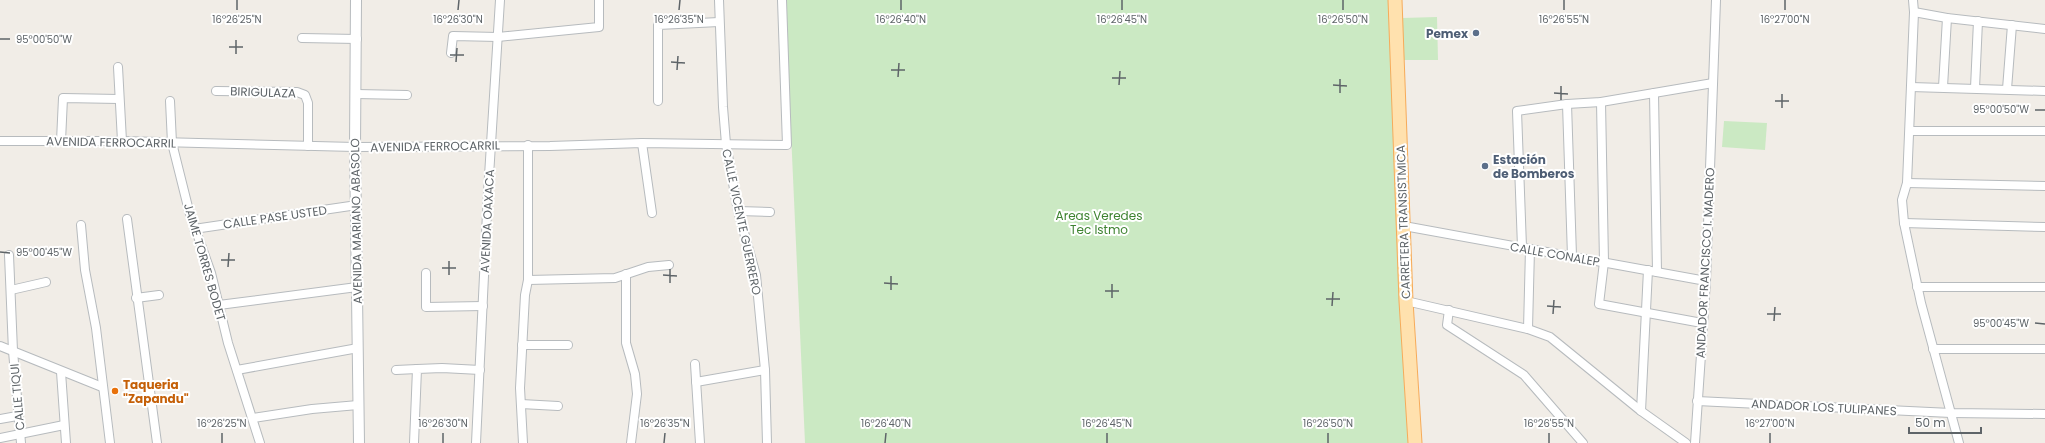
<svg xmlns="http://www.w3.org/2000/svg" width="2045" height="443" viewBox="0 0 2045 443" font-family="Poppins,sans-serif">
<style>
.green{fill:#cbe9c3}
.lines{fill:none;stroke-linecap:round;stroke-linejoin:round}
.minor-casing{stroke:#b7bbbe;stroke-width:10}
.tertiary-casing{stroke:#b7bbbe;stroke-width:12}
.primary-casing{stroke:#f6ab5a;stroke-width:15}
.minor{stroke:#fff;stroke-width:8}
.tertiary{stroke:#fff;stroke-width:10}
.primary{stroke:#ffe1ae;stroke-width:13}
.ticks{fill:none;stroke:#5e6468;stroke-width:1.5}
.service-dot{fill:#5c6f8a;stroke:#fff;stroke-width:1.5}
.food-dot{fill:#e8710a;stroke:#fff;stroke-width:1.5}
.labels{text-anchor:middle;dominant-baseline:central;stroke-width:4;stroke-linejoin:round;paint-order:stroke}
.service-label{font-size:12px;font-weight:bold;fill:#4e5e75;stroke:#fff;text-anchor:end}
.street-label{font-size:12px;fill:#5e6468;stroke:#fff}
.park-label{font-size:12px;fill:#3e8331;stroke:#fff}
.food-label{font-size:12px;font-weight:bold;fill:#c56008;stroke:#fff;text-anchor:start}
.ticks-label{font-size:10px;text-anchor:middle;fill:#5e6468;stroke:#fff;stroke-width:4;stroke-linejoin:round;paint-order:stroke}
</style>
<rect width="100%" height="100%" fill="#f1ede7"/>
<g class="green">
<polygon points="785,0 1393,0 1415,443 805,443"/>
<polygon points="1437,17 1438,60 1403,60 1402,18"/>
<polygon points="1724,121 1767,123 1765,150 1722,147"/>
</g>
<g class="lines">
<g class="minor-casing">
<g id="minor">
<polyline points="719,0 723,107 726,144 738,211 756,275 765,370 767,443"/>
<polyline points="1913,0 1914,12 1907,183 1902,200 1904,223 1921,303 1959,443"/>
<polyline points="1914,12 1947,18 2045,29"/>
<polyline points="302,38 357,39"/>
<polyline points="451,53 453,36 498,37 599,27 599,0"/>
<polyline points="118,67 122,141"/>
<polyline points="1911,87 2045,91"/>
<polyline points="1943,87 1947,18"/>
<polyline points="1975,88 1978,21"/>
<polyline points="2007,89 2012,25"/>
<polyline points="216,91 297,92 305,95 308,103 308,146"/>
<polyline points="1654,93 1657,272"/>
<polyline points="356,94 407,95"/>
<polyline points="170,101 172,143 189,211 211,273 228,343 260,443"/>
<polyline points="658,101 658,25 719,22"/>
<polyline points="1601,102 1604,262 1599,304 1702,323"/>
<polyline points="1567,104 1572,256"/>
<polyline points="1910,131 2045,131"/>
<polyline points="0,141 122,141 355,147 550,146 642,143 787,145 782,0"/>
<polyline points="61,141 63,98 119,99"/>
<polyline points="642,143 652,213"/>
<polyline points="1907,183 2045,186"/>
<polyline points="738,211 770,212"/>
<polyline points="127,219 157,443"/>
<polyline points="1904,223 2045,227"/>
<polyline points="81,225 85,270 96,328 110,443"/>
<polyline points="1404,226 1706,281"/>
<polyline points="194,229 357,205"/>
<polyline points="1522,247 1517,111 1567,104 1601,102 1713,83"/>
<polyline points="9,255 13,351 21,443"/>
<polyline points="426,273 426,307 483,306"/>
<polyline points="626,274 626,343 635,374 637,394 631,443"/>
<polyline points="528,280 615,278 648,267 669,265"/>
<polyline points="1917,287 2045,287"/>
<polyline points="11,290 46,282"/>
<polyline points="136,298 159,295"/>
<polyline points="1406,301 1528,329 1550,337 1641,411 1686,443"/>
<polyline points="219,305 357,287"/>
<polyline points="1449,310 1447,325 1524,375 1583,443"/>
<polyline points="1528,329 1530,249"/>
<polyline points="522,345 568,345"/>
<polyline points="0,346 102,387"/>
<polyline points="1933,349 2045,349"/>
<polyline points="695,364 700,443"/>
<polyline points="237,370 358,348"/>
<polyline points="396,370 417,369"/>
<polyline points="61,372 66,443"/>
<polyline points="696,382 765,370"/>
<polyline points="1697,401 1951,413 2045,414"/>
<polyline points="521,404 558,406"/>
<polyline points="1641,411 1648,270"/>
<polyline points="253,418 312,409 358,405"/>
<polyline points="0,419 17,416"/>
<polyline points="0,438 64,425"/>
<polyline points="414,443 417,369 442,368 480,370"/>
<polyline points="476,443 488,192 500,0"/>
<polyline points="523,443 520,388 525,295 528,280 528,145"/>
<polyline points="1695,443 1706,281 1716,0"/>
</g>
</g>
<g class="tertiary-casing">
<polyline id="tertiary" points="356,0 355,147 359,443"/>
</g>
<g class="primary-casing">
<polyline id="primary" points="1395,0 1406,301 1415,443"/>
</g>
<use href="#minor" class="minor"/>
<use href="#tertiary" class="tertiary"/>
<use href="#primary" class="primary"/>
</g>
<path class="ticks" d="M237 10V0M458 10 459 0M679 10 680 0M901 10V0M1122 10V0M1343 10V0M1564 10V0M1785 10V0M0 39H10M229 47H243M236 54V40M450 55H464M456 62 457 48M671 62 685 63M677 70 678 56M891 70H905M898 77 899 63M1112 78H1126M1119 85 1120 71M1333 85 1347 86M1340 93V79M1554 93 1568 94M1561 100V86M1775 101H1789M1782 108V94M2035 110H2045M0 252 10 253M221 260H235M228 267 229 253M442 268H456M449 275V261M663 275 677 276M670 283V269M884 283 898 284M891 290V276M1105 291H1119M1112 298V284M1326 299H1340M1332 306 1333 292M1547 306 1561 307M1553 314 1554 300M1767 314H1781M1774 321 1775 307M2035 323 2045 324M222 443V433M443 443V433M664 443 665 433M885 443 886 433M1107 443V433M1328 443V433M1549 443V433M1770 443V433"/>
<g class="service-dot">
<circle cx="1476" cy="33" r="4"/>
<circle cx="1485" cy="166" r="4"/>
</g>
<circle class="food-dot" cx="115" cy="391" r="4"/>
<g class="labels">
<g class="service-label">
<text x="1468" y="33">Pemex</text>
<text x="1493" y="159" text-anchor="start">Estación<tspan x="1493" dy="14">de Bomberos</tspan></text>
</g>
<g class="street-label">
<text transform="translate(263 92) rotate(2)">BIRIGULAZA</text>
<text transform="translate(111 142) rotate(1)">AVENIDA FERROCARRIL</text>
<text transform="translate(435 146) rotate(-1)">AVENIDA FERROCARRIL</text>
<text transform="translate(275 217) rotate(-8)">CALLE PASE USTED</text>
<text transform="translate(356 221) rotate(-91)">AVENIDA MARIANO ABASOLO</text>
<text transform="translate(487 221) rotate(-87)">AVENIDA OAXACA</text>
<text transform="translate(742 222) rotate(78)">CALLE VICENTE GUERRERO</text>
<text transform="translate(1403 222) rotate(-92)">CARRETERA TRANSISTMICA</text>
<text transform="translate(1555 254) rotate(10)">CALLE CONALEP</text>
<text transform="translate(205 262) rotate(74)">JAIME TORRES BODET</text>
<text transform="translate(1705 263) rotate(-87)">ANDADOR FRANCISCO I. MADERO</text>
<text transform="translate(17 397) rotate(-95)">CALLE TIQUI</text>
<text transform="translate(1824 407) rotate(3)">ANDADOR LOS TULIPANES</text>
</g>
<g class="park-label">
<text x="1099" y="215">Areas Veredes<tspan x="1099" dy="14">Tec Istmo</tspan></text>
</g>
<g class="food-label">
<text x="123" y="384">Taqueria<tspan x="123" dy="14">"Zapandu"</tspan></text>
</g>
</g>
<g class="ticks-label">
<text x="237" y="23">16°26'25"N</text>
<text x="458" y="23">16°26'30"N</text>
<text x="679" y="23">16°26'35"N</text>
<text x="901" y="23">16°26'40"N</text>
<text x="1122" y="23">16°26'45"N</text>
<text x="1343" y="23">16°26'50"N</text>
<text x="1564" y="23">16°26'55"N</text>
<text x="1785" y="23">16°27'00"N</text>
<text x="44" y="43">95°00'50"W</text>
<text x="2001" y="113">95°00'50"W</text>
<text x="44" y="256">95°00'45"W</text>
<text x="2001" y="327">95°00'45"W</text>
<text x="222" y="427">16°26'25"N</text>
<text x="443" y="427">16°26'30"N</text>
<text x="665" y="427">16°26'35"N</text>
<text x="886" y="427">16°26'40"N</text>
<text x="1107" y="427">16°26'45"N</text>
<text x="1328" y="427">16°26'50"N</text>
<text x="1549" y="427">16°26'55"N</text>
<text x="1770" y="427">16°27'00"N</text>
</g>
<path d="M1909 427v6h72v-6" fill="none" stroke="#5e6468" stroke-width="2"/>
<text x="1915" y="427" font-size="12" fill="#5e6468" stroke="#ffffff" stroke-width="3" paint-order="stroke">50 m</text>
</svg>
